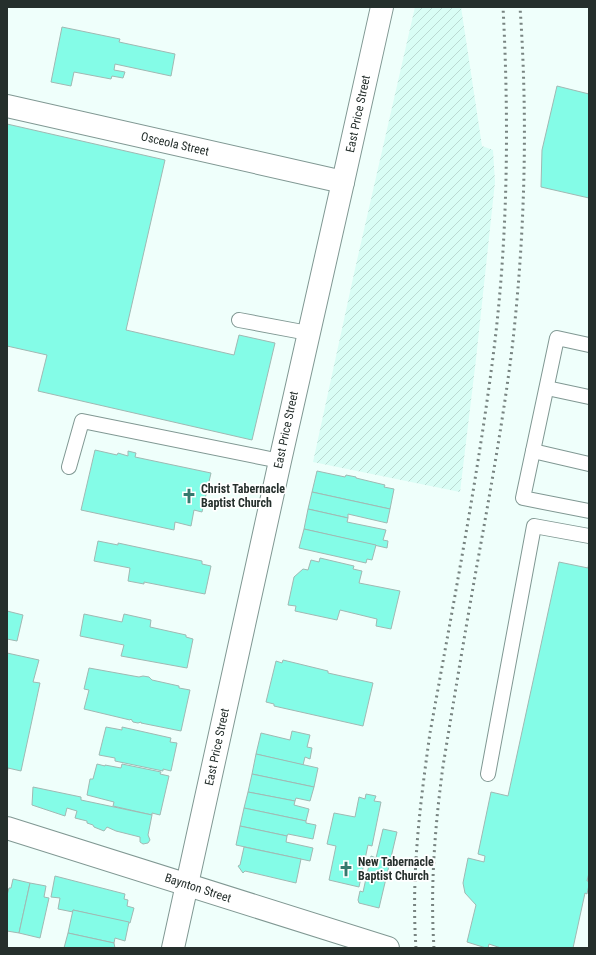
<svg xmlns="http://www.w3.org/2000/svg" width="596" height="955" viewBox="0 0 596 955" font-family="'Roboto Condensed',sans-serif">
<style>
.industrial{fill:url(#industrial-furrows)}
.building{fill:#84fce7;stroke:#a0b9b3}
.lines{fill:none;stroke-linecap:round;stroke-linejoin:round}
.service-casing{stroke:#809893;stroke-width:16}
.minor-casing{stroke:#809893;stroke-width:24}
.service{stroke:#fff;stroke-width:14}
.minor{stroke:#fff;stroke-width:22}
.rail{stroke:#788481;stroke-width:3;stroke-dasharray:2 4;stroke-linecap:butt}
.labels{text-anchor:middle;dominant-baseline:central;stroke-width:3.5;stroke-linejoin:round;paint-order:stroke}
.street-label{font-size:12px;fill:#252f2c;stroke:#fff}
.poi-label{font-size:12px;font-weight:bold;fill:#252f2c;stroke:#fff;text-anchor:start}
</style>
<defs>
<pattern id="industrial-furrows" width="10" height="10" patternUnits="userSpaceOnUse"><rect width="10" height="10" fill="#d9fdf5"/><path d="M-1 1l2-2M0 10L10 0M9 11l2-2" fill="none" stroke="#bad9d2"/></pattern>
</defs>
<rect width="100%" height="100%" fill="#effffb"/>
<polygon class="industrial" points="415,7 461,7 482,146 493,150 495,182 476,359 460,492 313,462 355,269"/>
<g class="building">
<polygon points="62,27 120,39 119,42 175,54 171,76 115,64 114,70 125,72 123,78 112,76 111,79 74,72 71,86 51,82"/>
<polygon points="557,86 589,94 589,198 541,187 542,150"/>
<polygon points="7,124 165,160 126,330 234,355 239,335 275,343 252,440 38,391 47,355 7,346"/>
<polygon points="95,450 117,455 118,453 128,456 128,451 136,453 135,457 211,473 202,512 194,510 191,526 175,522 174,530 81,510"/>
<polygon points="317,471 345,477 346,475 356,477 356,478 385,485 384,487 394,489 390,509 312,492"/>
<polygon points="312,492 390,509 387,523 348,514 348,518 308,509"/>
<polygon points="308,509 348,518 347,522 386,530 383,540 388,541 387,548 304,529"/>
<polygon points="304,529 376,545 372,560 367,559 366,563 299,548"/>
<polygon points="98,541 118,545 118,543 202,561 202,564 211,566 205,594 144,582 144,584 128,581 130,568 94,561"/>
<polygon points="320,558 354,566 353,569 362,571 359,583 400,591 391,629 376,626 377,619 340,610 337,620 295,611 296,606 288,605 294,577 303,569 308,570 311,560 319,562"/>
<polygon points="559,562 588,568 589,562 589,873 587,881 589,881 589,885 587,894 585,893 573,948 501,948 489,944 488,948 486,948 467,942 476,905 465,893 463,883 468,858 484,862 485,856 478,854 491,792 508,796"/>
<polygon points="7,611 23,615 17,641 7,639"/>
<polygon points="84,614 122,622 124,614 151,620 150,627 186,635 186,637 193,639 187,668 121,656 124,645 80,636"/>
<polygon points="7,653 39,660 33,682 40,683 21,771 8,768 7,774"/>
<polygon points="283,660 328,671 328,673 373,683 363,726 274,706 274,704 266,702 276,661 282,663"/>
<polygon points="89,668 139,677 143,676 149,677 152,680 179,686 179,688 190,690 181,731 141,723 141,722 138,723 133,722 131,719 130,720 84,709 89,690 84,689"/>
<polygon points="106,727 122,730 122,727 171,738 170,742 177,743 171,771 163,769 163,771 115,761 115,758 99,755"/>
<polygon points="292,731 310,735 307,747 312,748 310,759 305,757 303,765 256,754 261,733 290,740"/>
<polygon points="256,754 318,768 314,787 252,774"/>
<polygon points="97,764 105,766 105,765 121,768 122,764 161,772 160,774 169,776 160,815 152,813 152,815 113,806 114,802 87,795 90,779 93,779"/>
<polygon points="252,774 314,787 310,801 296,798 295,801 248,792"/>
<polygon points="33,787 81,797 81,800 152,815 148,835 150,840 148,843 143,844 140,842 140,837 116,831 107,827 104,831 94,827 93,825 87,823 87,821 75,818 77,811 67,808 65,816 32,805"/>
<polygon points="248,792 295,801 294,805 309,809 306,821 244,808"/>
<polygon points="366,794 376,796 374,801 381,802 372,846 368,845 359,887 329,880 336,846 327,844 334,813 355,817 359,797 365,799"/>
<polygon points="244,808 306,821 306,823 316,825 313,839 288,834 287,836 240,826"/>
<polygon points="240,826 287,836 286,842 313,848 310,861 236,845"/>
<polygon points="383,829 397,832 379,908 359,903 358,900 360,891 363,892 371,856 376,858"/>
<polygon points="244,847 301,859 296,883 245,871 243,873 238,866 240,865"/>
<polygon points="55,876 125,894 124,899 128,900 127,906 134,908 130,923 73,910 73,912 58,909 60,898 51,897"/>
<polygon points="13,879 30,883 19,933 7,931 7,895 9,888 11,888"/>
<polygon points="30,883 46,886 44,897 49,898 40,938 19,933"/>
<polygon points="73,910 129,922 125,941 115,938 114,943 68,933"/>
<polygon points="68,933 114,943 115,948 64,948"/>
</g>
<g class="lines">
<g class="service-casing">
<g id="service">
<polyline points="239,320 308,333"/>
<polyline points="589,345 557,338 523,498 589,511"/>
<polyline points="547,388 589,397"/>
<polyline points="533,451 589,464"/>
<polyline points="69,467 82,421 280,461"/>
<polyline points="488,774 534,526 589,536"/>
</g>
</g>
<g class="minor-casing">
<g id="minor">
<polyline points="7,106 343,182"/>
<polyline points="7,828 388,948"/>
<polyline points="173,948 280,461 343,182 382,7"/>
</g>
</g>
<use href="#service" class="service"/>
<use href="#minor" class="minor"/>
<g class="rail">
<path d="M416 948C411 876 420 804 430 733 453 605 478 477 494 349 508 235 509 121 503 7"/>
<path d="M434 948C430 887 435 826 443 766 454 699 465 632 477 565 490 493 503 421 512 349 525 235 528 121 520 7"/>
</g>
</g>
<defs>
<g id="church-bare" transform="scale(1.2)"><path d="M-1.2-6h2.4v3.5h3.3v2.4h-3.3V6h-2.4V-.1h-3.3v-2.4h3.3Z" fill="#34796d" stroke="#fff" stroke-width="2.5" paint-order="stroke"/></g>
</defs>
<g fill-rule="evenodd">
<use href="#church-bare" x="189" y="496"/>
<use href="#church-bare" x="346" y="869"/>
</g>
<g class="labels">
<g class="street-label">
<text transform="translate(358 114) rotate(-78)">East Price Street</text>
<text transform="translate(175 144) rotate(13)">Osceola Street</text>
<text transform="translate(286 430) rotate(-78)">East Price Street</text>
<text transform="translate(217 747) rotate(-78)">East Price Street</text>
<text transform="translate(198 888) rotate(18)">Baynton Street</text>
</g>
<g class="poi-label">
<text x="201" y="489">Christ Tabernacle<tspan x="201" dy="14">Baptist Church</tspan></text>
<text x="358" y="862">New Tabernacle<tspan x="358" dy="14">Baptist Church</tspan></text>
</g>
</g>
<rect width="596" height="955" fill="none" stroke="#252f2c" stroke-width="16"/>
</svg>
